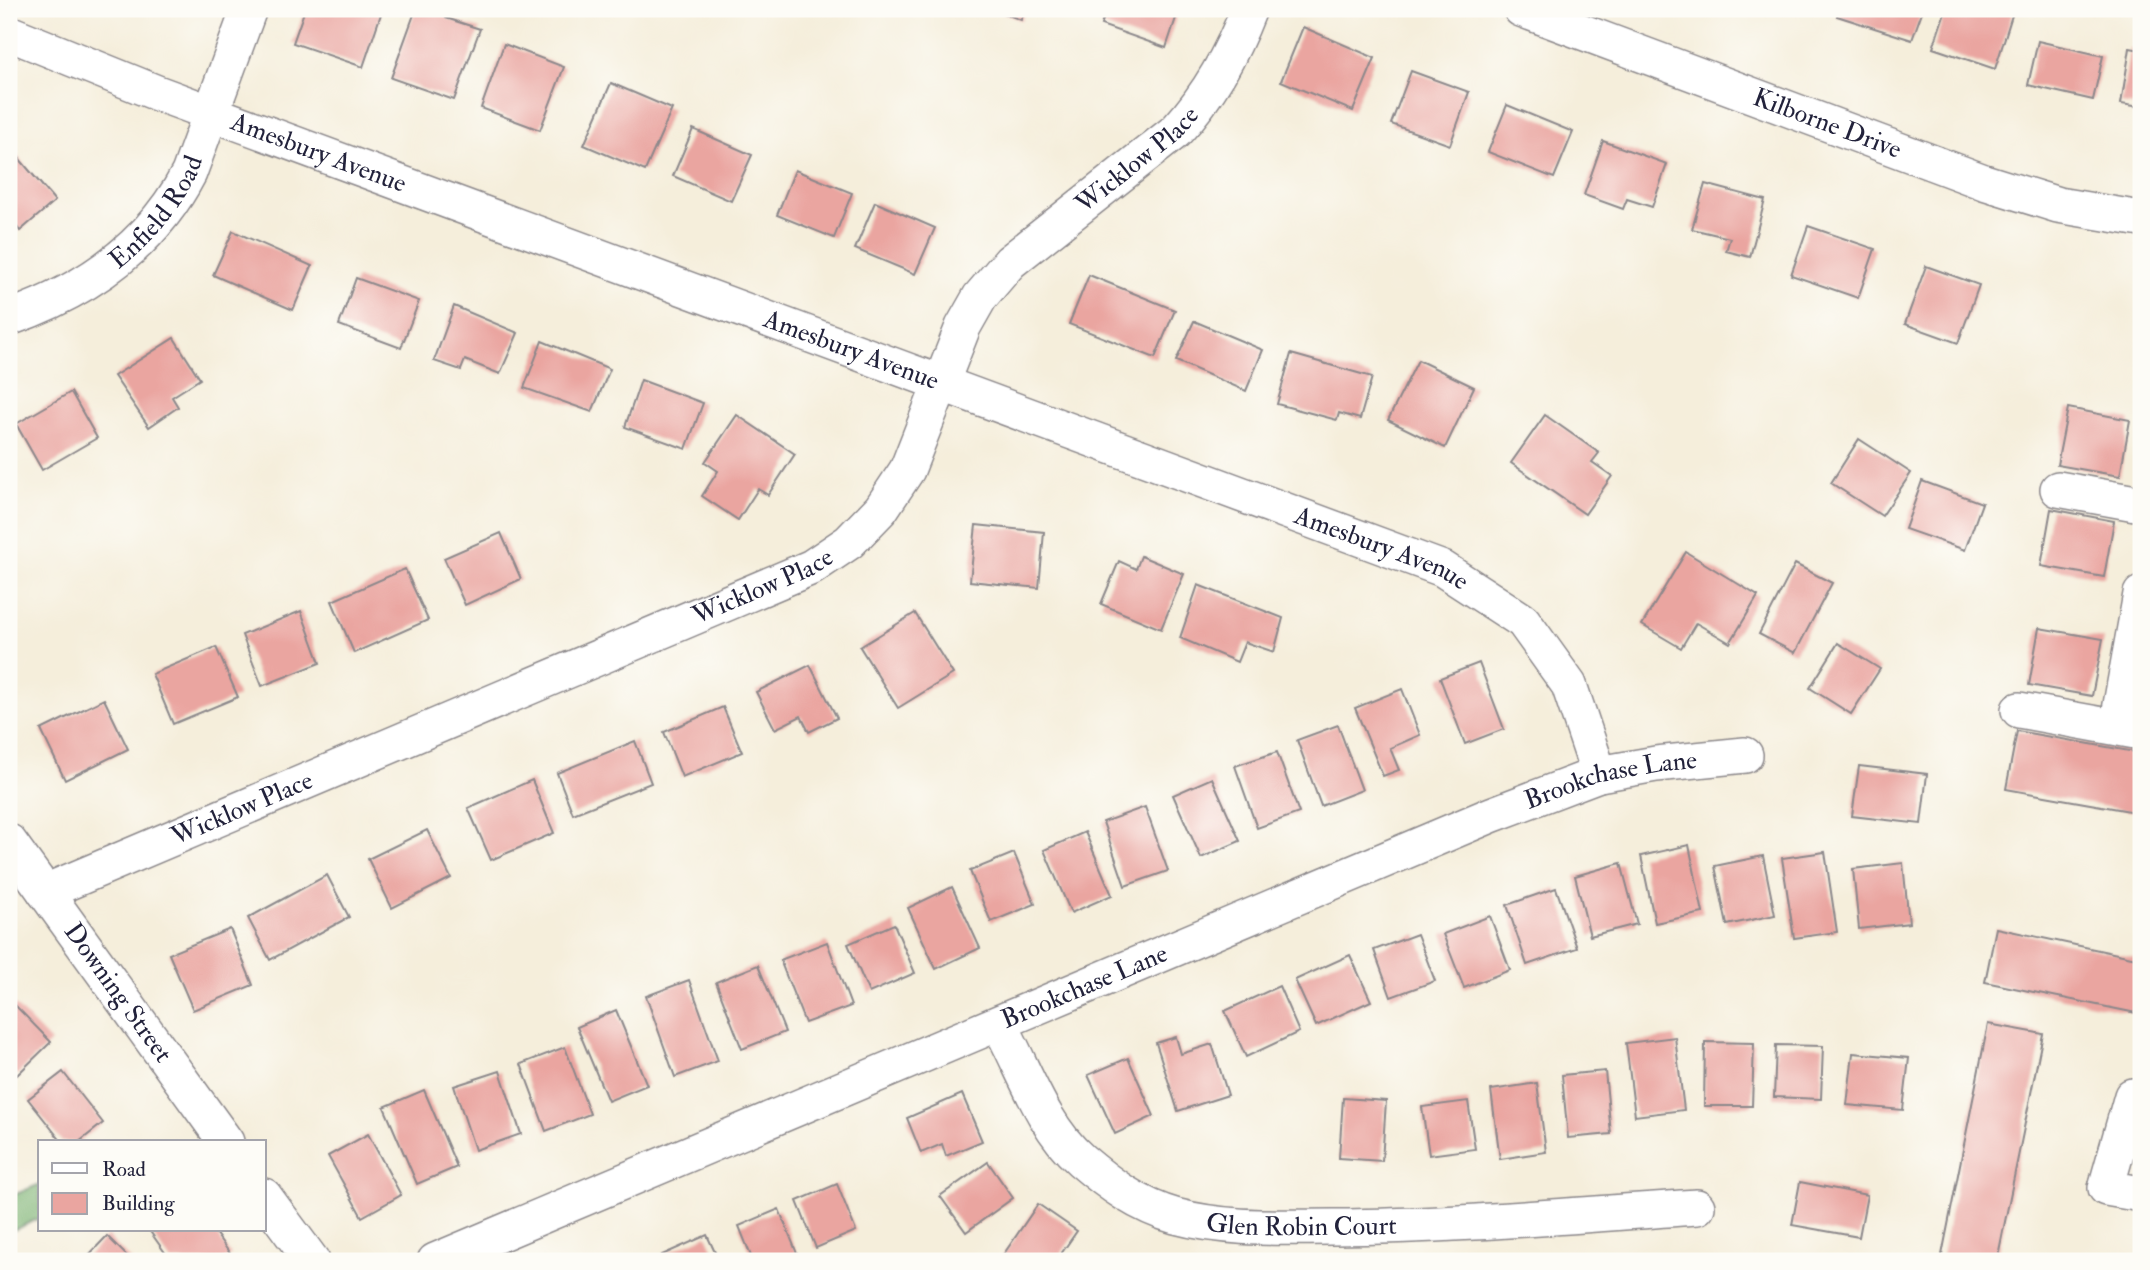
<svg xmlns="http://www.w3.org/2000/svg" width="2150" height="1270" viewBox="0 0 2150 1270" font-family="'IM FELL Double Pica',serif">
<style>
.forest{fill:#79b16f;stroke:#4e6a55;stroke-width:2}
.building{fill:#eaa5a0}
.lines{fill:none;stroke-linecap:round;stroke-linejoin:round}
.minor-casing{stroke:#8c888b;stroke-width:38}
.minor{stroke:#fff;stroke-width:35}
.labels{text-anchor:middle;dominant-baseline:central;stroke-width:5;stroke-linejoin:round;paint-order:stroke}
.street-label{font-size:26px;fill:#22223b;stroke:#fdfcf7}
</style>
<rect width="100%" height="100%" fill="#fdfcf7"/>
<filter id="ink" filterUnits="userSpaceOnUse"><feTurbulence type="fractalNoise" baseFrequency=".0143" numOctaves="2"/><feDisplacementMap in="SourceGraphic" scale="14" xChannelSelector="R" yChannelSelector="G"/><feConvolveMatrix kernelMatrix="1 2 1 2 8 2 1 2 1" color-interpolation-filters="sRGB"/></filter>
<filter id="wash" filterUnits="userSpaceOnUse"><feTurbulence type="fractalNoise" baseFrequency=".00686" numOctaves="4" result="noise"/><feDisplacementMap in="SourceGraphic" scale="28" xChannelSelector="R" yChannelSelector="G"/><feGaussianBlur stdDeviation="1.57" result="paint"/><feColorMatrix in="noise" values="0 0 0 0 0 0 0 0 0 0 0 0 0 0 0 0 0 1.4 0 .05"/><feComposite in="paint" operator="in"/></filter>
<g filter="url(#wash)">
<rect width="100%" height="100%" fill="#f5eedb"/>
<polygon class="forest" points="40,1184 40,1218 9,1232 9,1197"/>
<g id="blocks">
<g class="building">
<polygon points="305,9 365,9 381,14 363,67 293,43"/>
<polygon points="416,9 449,9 446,18 480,29 454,100 391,78"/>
<polygon points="993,9 1026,9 1021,20"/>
<polygon points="1107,9 1179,9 1166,48 1101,25"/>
<polygon points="1839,9 1923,9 1912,40 1837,16"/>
<polygon points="1946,9 1963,9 1982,15 1984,9 2013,12 1995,69 1933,48"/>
<polygon points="1303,27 1375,58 1353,111 1281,81"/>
<polygon points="2038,41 2103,56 2093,100 2028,85"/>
<polygon points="504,44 564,67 540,130 481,108"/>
<polygon points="2130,48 2141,50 2141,107 2121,104"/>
<polygon points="1411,71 1469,92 1450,145 1391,124"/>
<polygon points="611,83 672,109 645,171 584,145"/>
<polygon points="1507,105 1573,132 1554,178 1488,152"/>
<polygon points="693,129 752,155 731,201 673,176"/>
<polygon points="1603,141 1667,164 1652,207 1627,199 1623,209 1584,195"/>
<polygon points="13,151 55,201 20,231 9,217 9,154"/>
<polygon points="795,170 852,193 834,238 777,215"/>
<polygon points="1705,184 1765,200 1750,257 1726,251 1730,238 1692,229"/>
<polygon points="875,202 935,228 915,274 855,249"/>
<polygon points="1808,226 1875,249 1858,298 1791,275"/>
<polygon points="233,231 312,266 293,310 213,275"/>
<polygon points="1926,266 1979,285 1958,343 1905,324"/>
<polygon points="1089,275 1175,310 1155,358 1069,324"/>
<polygon points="356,278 419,301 401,348 339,325"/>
<polygon points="454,306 518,333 500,374 465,360 461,370 434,361"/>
<polygon points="1194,321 1263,350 1246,391 1176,361"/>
<polygon points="174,338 200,379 172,397 178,407 149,427 114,376"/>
<polygon points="542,341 610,369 592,412 524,388"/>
<polygon points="1291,354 1372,377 1360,419 1339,413 1337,420 1277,404"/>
<polygon points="1418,360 1474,387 1445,448 1388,420"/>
<polygon points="641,380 703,403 686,449 625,427"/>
<polygon points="71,392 97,438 42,470 16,424"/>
<polygon points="2068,408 2130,420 2120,476 2057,465"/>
<polygon points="737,415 795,454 768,495 758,489 738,520 702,496 718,471 705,462"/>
<polygon points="1545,415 1599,453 1592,462 1612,476 1585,514 1511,463"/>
<polygon points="1859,439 1911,473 1882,516 1831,483"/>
<polygon points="1922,481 1982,503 1965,550 1905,529"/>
<polygon points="2051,509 2114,521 2104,577 2041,566"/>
<polygon points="976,525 1044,532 1039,588 970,581"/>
<polygon points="501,533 521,579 465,605 444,558"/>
<polygon points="1686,552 1758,596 1730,643 1696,623 1681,648 1642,625"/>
<polygon points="1141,556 1184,574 1161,629 1101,604 1119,561 1136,569"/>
<polygon points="1795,564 1832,583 1795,653 1759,634"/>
<polygon points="405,569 428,620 354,653 332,601"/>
<polygon points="1198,585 1283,618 1274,652 1245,642 1237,662 1180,638"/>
<polygon points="301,611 320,663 262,686 242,635"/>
<polygon points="915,613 953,674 898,708 860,647"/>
<polygon points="2039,628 2103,639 2092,696 2029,685"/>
<polygon points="1838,643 1880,669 1851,714 1810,688"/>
<polygon points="216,647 238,697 173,724 152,674"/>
<polygon points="1479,663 1504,729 1465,744 1440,678"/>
<polygon points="810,665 837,718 809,732 801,716 775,729 756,692"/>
<polygon points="1402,689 1420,735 1390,748 1399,770 1383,776 1355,708"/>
<polygon points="104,699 128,749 65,780 41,730"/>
<polygon points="723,707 742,752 682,777 664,732"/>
<polygon points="1338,725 1362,790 1321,806 1297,740"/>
<polygon points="2017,731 2141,753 2141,813 2006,789"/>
<polygon points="635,741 651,783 573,814 557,773"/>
<polygon points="1277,752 1299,813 1257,828 1235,766"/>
<polygon points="1859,766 1927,774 1921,824 1852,816"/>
<polygon points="1212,778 1240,841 1201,858 1173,795"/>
<polygon points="532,780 554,833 491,860 468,808"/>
<polygon points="1145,807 1168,871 1125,886 1103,822"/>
<polygon points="427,830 451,878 392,908 368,859"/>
<polygon points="1085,832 1112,895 1071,913 1044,850"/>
<polygon points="1689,845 1703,913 1655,923 1641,856"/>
<polygon points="1825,852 1837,932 1794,938 1782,858"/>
<polygon points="1014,853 1035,904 991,922 970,871"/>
<polygon points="1763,856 1775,915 1727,925 1715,866"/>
<polygon points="1621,863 1637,924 1590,936 1575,876"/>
<polygon points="1903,863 1909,923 1859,929 1853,869"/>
<polygon points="327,875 349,917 270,960 248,918"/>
<polygon points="952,887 980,948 936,969 908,908"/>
<polygon points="1556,888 1577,948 1527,965 1507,905"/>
<polygon points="1490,916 1510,970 1464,988 1443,934"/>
<polygon points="894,924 915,973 869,993 848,944"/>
<polygon points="1996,928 2141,959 2141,1014 1985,982"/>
<polygon points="230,929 253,985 193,1010 169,954"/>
<polygon points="1417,934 1435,981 1391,997 1374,950"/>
<polygon points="827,942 851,1006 805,1023 780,960"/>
<polygon points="1350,955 1371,1001 1316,1026 1295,980"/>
<polygon points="758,965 785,1032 742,1049 716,982"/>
<polygon points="689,980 718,1061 675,1077 646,996"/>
<polygon points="1279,986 1299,1032 1246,1057 1225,1011"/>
<polygon points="9,999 51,1042 17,1075 9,1067"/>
<polygon points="616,1010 647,1085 608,1101 577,1027"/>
<polygon points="1988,1024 2043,1034 1997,1261 1941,1260"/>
<polygon points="1176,1037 1181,1054 1212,1044 1228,1095 1178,1111 1156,1043"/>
<polygon points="1675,1037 1684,1110 1635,1116 1626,1043"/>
<polygon points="1705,1042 1754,1043 1752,1106 1704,1106"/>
<polygon points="1776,1045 1823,1046 1821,1099 1774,1097"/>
<polygon points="565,1047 590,1114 546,1131 521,1064"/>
<polygon points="1853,1053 1909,1058 1903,1110 1847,1105"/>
<polygon points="1128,1058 1154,1116 1115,1134 1088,1075"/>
<polygon points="500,1071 521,1134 475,1150 454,1086"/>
<polygon points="1605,1071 1611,1134 1568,1138 1562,1075"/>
<polygon points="63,1072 103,1123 79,1142 62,1142 28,1099"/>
<polygon points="1537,1083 1546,1152 1500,1159 1491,1090"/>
<polygon points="424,1090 457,1167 417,1184 384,1107"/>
<polygon points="962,1094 982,1141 946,1156 942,1144 921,1153 907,1118"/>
<polygon points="1343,1098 1386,1101 1382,1161 1339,1158"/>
<polygon points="1468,1101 1475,1149 1429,1155 1422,1107"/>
<polygon points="368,1134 401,1195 362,1217 328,1156"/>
<polygon points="988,1162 1013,1198 966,1232 940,1196"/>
<polygon points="1800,1182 1867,1195 1859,1237 1792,1225"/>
<polygon points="837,1184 856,1231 816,1248 797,1201"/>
<polygon points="1038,1204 1077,1231 1056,1261 999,1261"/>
<polygon points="779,1209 800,1261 753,1261 739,1226"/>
<polygon points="149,1230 213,1230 231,1255 222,1261 171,1261"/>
<polygon points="707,1235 719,1261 665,1261 662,1255"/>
<polygon points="107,1236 132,1261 83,1261"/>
</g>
</g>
</g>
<g filter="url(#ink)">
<use href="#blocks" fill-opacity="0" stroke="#8c888b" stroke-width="2"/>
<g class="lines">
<g class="minor-casing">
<g id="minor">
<path id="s1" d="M1521 9 1984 182 2058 205 2141 219"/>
<path id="s2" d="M9 33 157 93 1443 569 1523 621 1569 685 1599 774"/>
<path id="s3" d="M9 318C86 291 151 246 189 173L249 9"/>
<polyline points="2058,489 2141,504"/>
<polyline points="2019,710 2141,732"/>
<polyline points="2117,727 2141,594"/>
<path id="s4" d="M9 842 226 1142"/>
<path id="s5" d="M45 892 812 567 849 542 881 509 907 470 963 327 980 297 1010 262 1176 131C1210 94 1231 55 1249 9"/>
<path id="s6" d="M1000 1025C1024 1069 1042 1126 1081 1160 1109 1184 1139 1206 1175 1216 1227 1230 1280 1227 1333 1227 1455 1226 1576 1215 1697 1207"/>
<polyline points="2141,1098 2132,1096 2106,1188 2141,1194"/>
<polyline points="264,1196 312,1261"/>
<path id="s7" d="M435 1261 1491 815 1599 774 1656 764 1745 755"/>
</g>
</g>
<use href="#minor" class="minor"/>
</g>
</g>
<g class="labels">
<g class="street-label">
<text stroke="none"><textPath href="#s1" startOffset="327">Kilborne Drive</textPath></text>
<text stroke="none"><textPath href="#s2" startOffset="332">Amesbury Avenue</textPath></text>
<text stroke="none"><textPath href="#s5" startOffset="1368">Wicklow Place</textPath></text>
<text stroke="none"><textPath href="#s3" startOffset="186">Enfield Road</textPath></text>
<text stroke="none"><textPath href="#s2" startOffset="900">Amesbury Avenue</textPath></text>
<text stroke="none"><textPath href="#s2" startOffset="1466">Amesbury Avenue</textPath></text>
<text stroke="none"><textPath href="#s5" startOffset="780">Wicklow Place</textPath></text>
<text stroke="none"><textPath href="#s7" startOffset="1272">Brookchase Lane</textPath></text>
<text stroke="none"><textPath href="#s5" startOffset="214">Wicklow Place</textPath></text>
<text stroke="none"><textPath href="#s7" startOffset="705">Brookchase Lane</textPath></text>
<text stroke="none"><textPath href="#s4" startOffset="186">Downing Street</textPath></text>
<text stroke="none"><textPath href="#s6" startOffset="396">Glen Robin Court</textPath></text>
</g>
</g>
<rect width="2150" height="1270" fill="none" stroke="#fdfcf7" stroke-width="35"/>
<rect x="38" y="1140" width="228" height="91" fill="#fdfcf7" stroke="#a5a5ac" stroke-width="2"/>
<rect x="52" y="1163" width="35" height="10" fill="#ffffff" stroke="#a5a5ac" stroke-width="2"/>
<text x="102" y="1176" font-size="21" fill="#22223b">Road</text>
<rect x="52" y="1193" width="35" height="21" fill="#eaa5a0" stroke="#a5a5ac" stroke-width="2"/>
<text x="102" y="1210" font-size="21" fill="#22223b">Building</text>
</svg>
